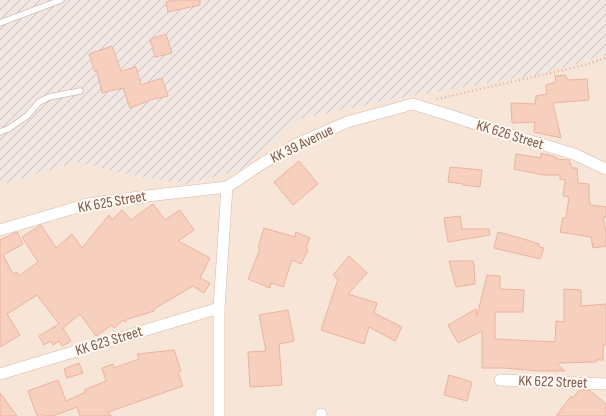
<svg xmlns="http://www.w3.org/2000/svg" width="606" height="416" viewBox="0 0 606 416" font-family="'Sofia Sans Condensed',sans-serif">
<style>
.residential{fill:#f7e5d7}
.industrial{fill:url(#industrial-furrows)}
.building{fill:#f7cfbe;stroke:#ecb29d}
.lines{fill:none;stroke-linecap:round;stroke-linejoin:round}
.lane-casing{stroke:#d3baad;stroke-width:7}
.street-casing{stroke:#d3baad;stroke-width:12}
.path{stroke:#ddb1a0;stroke-width:2.5;stroke-dasharray:1 3;stroke-linecap:butt}
.lane{stroke:#fff;stroke-width:5.5}
.street{stroke:#fff;stroke-width:11}
.labels{text-anchor:middle;dominant-baseline:central;stroke-width:4;stroke-linejoin:round;paint-order:stroke}
.street-label{font-size:15px;fill:#7e5649;stroke:#fff9f2}
</style>
<defs>
<pattern id="industrial-furrows" width="10" height="10" patternUnits="userSpaceOnUse"><rect width="10" height="10" fill="#f0e7e3"/><path d="M-1 1l2-2M0 10L10 0M9 11l2-2" fill="none" stroke="#c8beba"/></pattern>
</defs>
<rect width="100%" height="100%" fill="#fff4ea"/>
<rect class="residential" x="0" y="0" width="606" height="416"/>
<polygon class="industrial" points="0,0 606,0 606,55 537,75 398,98 300,119 240,170 187,184 121,173 77,162 0,185"/>
<g class="building">
<polygon points="174,0 200,0 200,5 168,12 166,2"/>
<polygon points="166,34 172,53 155,57 150,39"/>
<polygon points="112,46 121,71 136,67 141,85 162,78 168,96 156,99 156,98 130,108 123,88 102,93 97,71 95,72 89,54"/>
<polygon points="565,75 568,80 587,79 589,100 553,103 561,138 534,132 535,122 512,123 511,103 535,104 536,96 547,94 546,85 556,82 555,76"/>
<polygon points="541,153 556,157 556,159 569,160 572,168 577,168 578,183 589,184 589,202 590,202 590,205 606,207 606,217 603,217 606,233 606,246 593,248 591,237 560,232 563,218 566,218 569,197 563,196 565,180 560,179 560,175 543,175 514,169 516,154 541,158"/>
<polygon points="299,161 318,184 293,205 274,182"/>
<polygon points="450,167 482,170 480,187 463,185 463,184 448,182"/>
<polygon points="153,204 165,220 180,210 194,230 178,241 210,258 200,278 210,283 204,293 193,286 154,309 154,311 128,319 125,322 123,320 114,328 112,325 96,336 80,314 63,328 71,341 62,346 59,341 53,345 51,341 44,345 39,336 59,324 37,295 7,314 20,335 0,347 0,240 17,232 23,244 3,255 13,274 17,272 19,276 38,262 22,237 39,226 41,225 56,248 72,234 82,248 109,215 112,220 122,210 131,220"/>
<polygon points="460,216 462,229 489,229 490,235 448,242 444,218"/>
<polygon points="264,228 295,237 296,232 310,238 306,248 308,250 301,264 292,260 283,287 271,283 270,288 248,279 260,249 258,248"/>
<polygon points="498,232 527,240 539,244 538,246 544,248 540,259 494,248"/>
<polygon points="349,256 367,273 348,294 377,303 374,313 402,327 395,341 369,327 364,344 321,330 338,279 333,275"/>
<polygon points="449,261 473,261 474,265 475,284 456,287"/>
<polygon points="487,275 500,276 500,289 524,290 523,312 495,312 495,339 555,342 556,321 564,322 564,289 581,290 581,306 606,304 606,345 603,345 603,360 596,360 596,362 558,363 558,365 565,371 540,371 504,368 482,368 482,331 458,343 448,325 476,309 477,316"/>
<polygon points="288,310 294,341 279,344 282,385 250,387 248,352 266,351 259,315"/>
<polygon points="174,350 181,371 178,372 183,386 108,412 111,416 80,416 77,407 53,416 42,416 41,414 37,416 28,391 58,380 66,401 86,392 84,390 106,381 102,368 113,364 114,368 139,359 137,354"/>
<polygon points="79,363 83,373 67,378 64,369"/>
<polygon points="449,375 472,382 467,401 444,395"/>
<polygon points="579,390 589,390 606,404 606,416 556,416 571,396 573,398"/>
<polygon points="0,393 17,416 0,416"/>
</g>
<g class="lines">
<g class="lane-casing">
<g id="lane">
<polyline points="0,23 61,0"/>
<polyline points="0,132 8,129 27,116 39,102 49,97 80,91"/>
</g>
</g>
<g class="street-casing">
<g id="street">
<polyline points="0,230 88,204 147,196 227,187"/>
<polyline points="0,374 219,308"/>
<polyline points="500,380 606,384"/>
<polyline points="219,416 219,308 227,187 263,163 297,144 347,122 413,104 452,116 488,128 574,154 606,169"/>
<polyline points="321,416 321,414"/>
</g>
</g>
<polyline class="path" points="437,99 581,66 606,58"/>
<use href="#lane" class="lane"/>
<use href="#street" class="street"/>
</g>
<g class="labels">
<g class="street-label">
<text transform="translate(510 135) rotate(17)">KK 626 Street</text>
<text transform="translate(302 144) rotate(-26)">KK 39 Avenue</text>
<text transform="translate(112 202) rotate(-10)">KK 625 Street</text>
<text transform="translate(109 341) rotate(-17)">KK 623 Street</text>
<text transform="translate(553 382) rotate(2)">KK 622 Street</text>
</g>
</g>
</svg>
